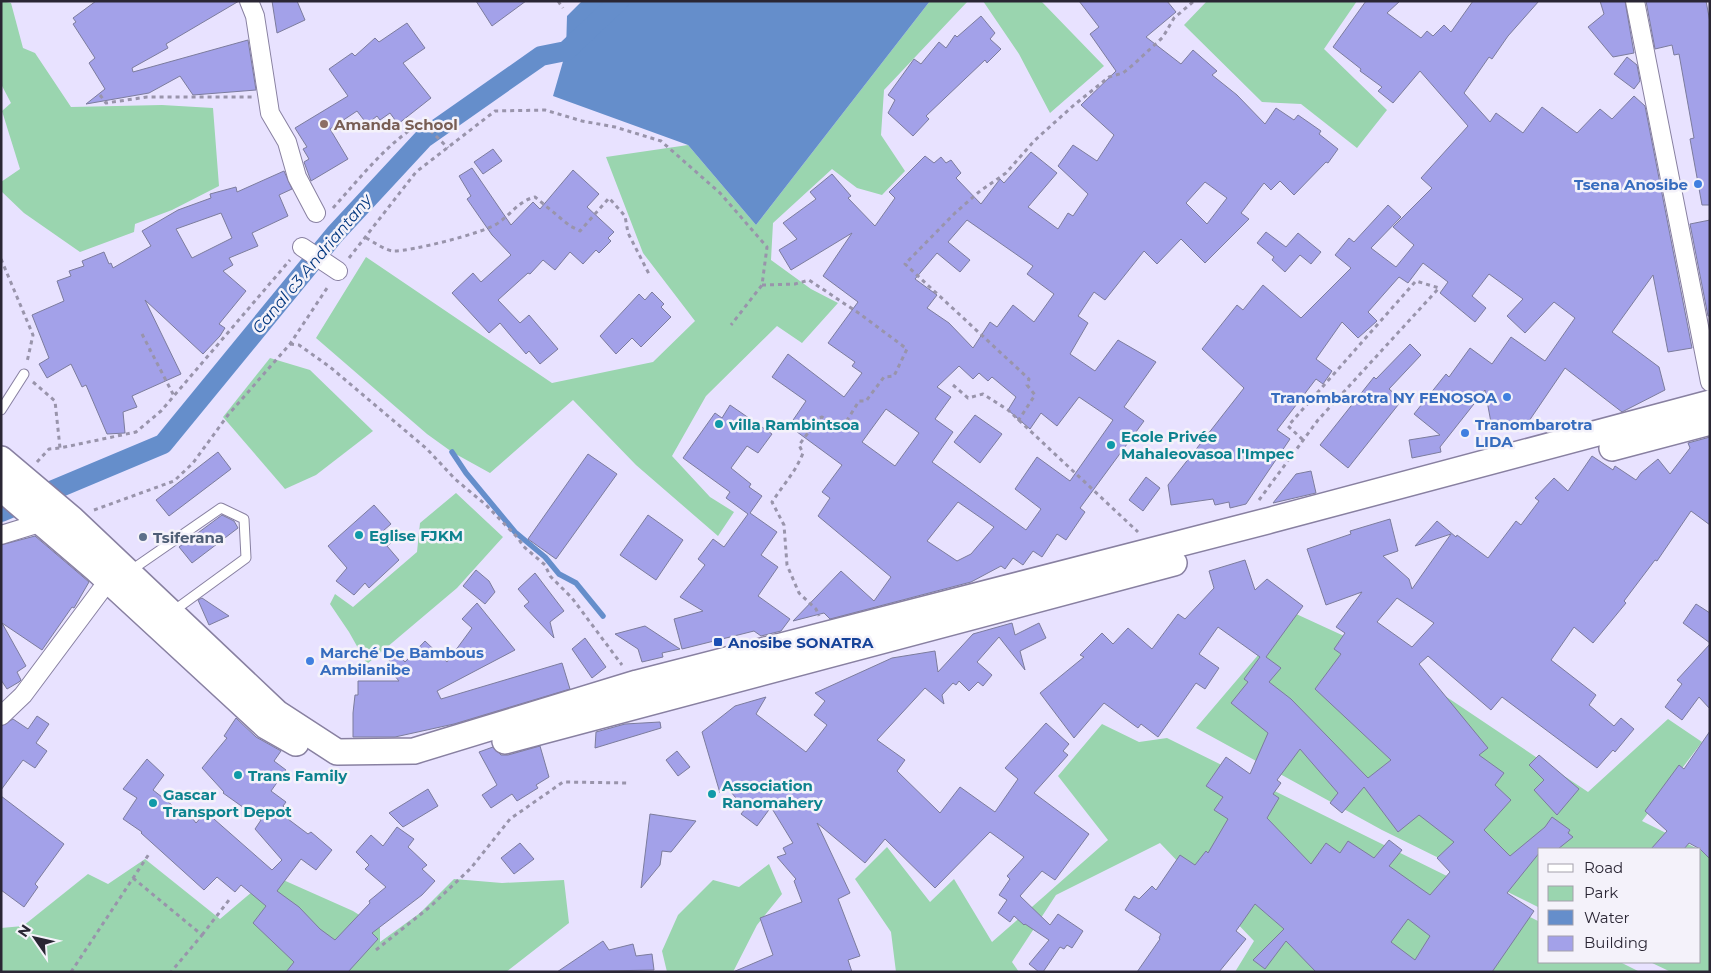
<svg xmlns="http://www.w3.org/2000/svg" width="1711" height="973" viewBox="0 0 1711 973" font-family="Montserrat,sans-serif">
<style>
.green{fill:#9ad5af}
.water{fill:#658ecb}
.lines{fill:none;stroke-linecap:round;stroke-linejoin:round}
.stream{stroke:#658ecb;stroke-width:5.5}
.canal{stroke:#658ecb;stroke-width:20}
.building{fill:#a3a1e9;stroke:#7c7c9d;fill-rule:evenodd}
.lane-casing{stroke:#8880a1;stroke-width:11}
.street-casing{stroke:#8880a1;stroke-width:20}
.secondary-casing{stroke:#8880a1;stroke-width:28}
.path{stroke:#9994ab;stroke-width:3;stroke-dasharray:4 4;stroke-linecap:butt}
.lane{stroke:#fff;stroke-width:9}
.street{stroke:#fff;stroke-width:18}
.secondary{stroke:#fff;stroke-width:25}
.education-dot{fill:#8d6e63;stroke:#f4f2fa;stroke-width:2}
.shop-dot{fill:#3f7fe0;stroke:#f4f2fa;stroke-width:2}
.culture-dot{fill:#0f9aa8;stroke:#f4f2fa;stroke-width:2}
.service-dot{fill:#5c6f8a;stroke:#f4f2fa;stroke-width:2}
.transit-dot{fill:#1a4fb4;stroke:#f4f2fa;stroke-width:2}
.labels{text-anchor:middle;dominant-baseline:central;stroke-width:5;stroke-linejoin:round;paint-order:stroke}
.education-label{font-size:15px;font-weight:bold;fill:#785e54;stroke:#f4f2fa;text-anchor:start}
.shop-label{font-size:15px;font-weight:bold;fill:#366cbe;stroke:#f4f2fa;text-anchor:end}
.culture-label{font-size:15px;font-weight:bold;fill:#0d838f;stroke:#f4f2fa;text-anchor:start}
.service-label{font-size:15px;font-weight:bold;fill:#4e5e75;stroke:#f4f2fa;text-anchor:start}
.transit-label{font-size:15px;font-weight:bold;fill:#164399;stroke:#f4f2fa;text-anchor:start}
.water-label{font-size:16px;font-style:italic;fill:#00367e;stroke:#f4f2fa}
</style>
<rect width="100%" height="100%" fill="#e8e2ff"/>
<g class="green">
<polygon points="1,1 11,3 23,48 35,53 71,107 162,105 213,108 219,186 172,210 135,224 134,232 80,252 24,213 1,191 1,182 20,169 2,111 11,103 1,84"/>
<polygon points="930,1 968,1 884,90 881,135 905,171 882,195 857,188 832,169 773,223 771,260 811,289 838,303 802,343 777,326 706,396 672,456 710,497 734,512 718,536 636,465 573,400 490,473 452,452 427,434 316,338 366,257 552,383 653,362 695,321 643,253 606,157 688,145 756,225"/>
<polygon points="983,1 1041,1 1104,66 1050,113 1019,54"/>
<polygon points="1207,1 1357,1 1324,49 1387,110 1357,148 1301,104 1262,102 1184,25"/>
<polygon points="270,358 310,370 373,431 316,475 285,489 223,417"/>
<polygon points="456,493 503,537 457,588 367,664 349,632 330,604 335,594 353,607 417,552 420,523"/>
<polygon points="1294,613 1381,653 1588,792 1668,719 1702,742 1642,821 1698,849 1540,849 1540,908 1382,830 1196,728"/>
<polygon points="1102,724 1139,742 1167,738 1540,922 1540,962 1620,962 1640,972 1235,972 1254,941 1160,843 1056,895 1012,962 1019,972 896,972 891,932 855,879 887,847 930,902 954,879 992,942 1108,840 1058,776"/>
<polygon points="1700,850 1710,855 1710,972 1671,972 1650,962 1700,962"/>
<polygon points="145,859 220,919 272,875 353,911 380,928 380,942 420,913 454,879 502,883 564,880 569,923 506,972 1,972 1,928 23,926 88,874 108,884"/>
<polygon points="769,864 782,894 757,925 733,972 667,972 662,951 678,915 713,880 739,887"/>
</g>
<polygon class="water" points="582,1 930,1 756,225 688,145 553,96 566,51 567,16"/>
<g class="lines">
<polyline class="stream" points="452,452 466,473 515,532 545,557 559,574 576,583 603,616"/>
<polyline class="canal" points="1,512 163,444 335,234 424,138 541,56 566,51 619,1"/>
</g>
<g class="building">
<polygon points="96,1 239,1 166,44 168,48 132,68 133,72 248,40 256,90 193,95 180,76 149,93 86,104 105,89 89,63 95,58 73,24 76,22 73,18"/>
<polygon points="272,1 297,1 305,20 277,33"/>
<polygon points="476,1 526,1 492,26"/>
<path d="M1079 1H1167L1176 12 1146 37 1181 64 1193 50 1217 71 1212 75 1237 95 1265 124 1276 108 1294 120 1298 115 1321 131 1319 134 1338 149 1328 163 1326 162 1294 195 1280 181 1271 190 1264 183 1241 213 1249 219 1205 263 1181 239 1157 264 1144 251 1105 300 1094 292 1078 316 1088 323 1070 354 1095 371 1118 340 1156 362 1124 407 1144 421 1080 508 1085 512 1066 540 1057 534 1042 557 1033 551 1023 565 1013 558 1005 569 1001 566 971 582 830 619 824 613 793 621 841 571 874 601 891 577 818 516 830 498 822 492 842 465 789 426 806 401 772 377 788 354 844 397 862 373 852 366 855 362 828 343 858 302 823 276 852 233 791 270 779 250 797 239 783 223 816 199 810 192 832 174 851 196 848 198 875 226 895 198 889 192 925 156 934 163 941 157 946 163 951 160 961 173 956 178 981 204 1000 179 1004 183 1031 152 1057 173 1028 207 1058 229 1068 213 1073 216 1088 194 1058 166 1073 145 1097 161 1114 135 1081 105 1116 71 1090 34 1099 27ZM1205 182 1227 198 1207 224 1186 203ZM967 220 1033 266 1027 274 1054 294 1034 322 1013 305 997 327 990 322 973 348 949 323 927 308 937 295 915 279 937 253 960 272 970 260 948 242ZM959 366 973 379 979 373 988 381 992 377 1016 397 1008 410 1030 429 1041 413 1057 426 1079 397 1113 420 1070 481 1037 457 1015 489 1041 509 1026 530 932 462 953 432 935 419 951 397 937 387ZM886 409 919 433 895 466 862 442ZM958 502 994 527 971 554 957 561 927 541Z"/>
<polygon points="1366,1 1400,1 1387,13 1421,38 1427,31 1433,36 1444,25 1451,32 1473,1 1539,1 1508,36 1492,59 1489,57 1464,93 1490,122 1496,113 1523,133 1542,107 1577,133 1600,109 1612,119 1634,96 1645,106 1692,348 1668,352 1653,275 1612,332 1659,367 1665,390 1622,412 1565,368 1529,421 1492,428 1485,390 1440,447 1441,452 1412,458 1409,440 1440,435 1414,414 1446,374 1449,377 1470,348 1492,364 1511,337 1545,361 1575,318 1554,302 1525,333 1507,316 1523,299 1489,274 1472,296 1486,308 1475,322 1440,293 1448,282 1423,263 1408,283 1399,277 1368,312 1377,321 1358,338 1342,322 1316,359 1332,371 1323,384 1316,379 1277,430 1290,439 1246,504 1230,508 1229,502 1215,505 1213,499 1171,505 1168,485 1244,388 1202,349 1237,305 1243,310 1263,285 1301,318 1351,268 1335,255 1349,238 1354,242 1388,205 1401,217 1371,248 1396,267 1414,245 1393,227 1432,188 1421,178 1468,126 1420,71 1393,103 1378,91 1382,87 1360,71 1361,69 1333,47"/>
<polygon points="1600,1 1625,1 1634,53 1613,57 1588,27 1604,14"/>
<polygon points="1646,1 1706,1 1710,22 1710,205 1702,205 1690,139 1694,138 1679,54 1674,55 1672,45 1655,49"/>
<polygon points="981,16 995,33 990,39 1001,49 987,63 985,60 926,116 929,119 913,136 888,113 895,100 888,95 914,59 921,64 939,42 946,48 955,35 957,37"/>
<polygon points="407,23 425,48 403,63 431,98 398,124 390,113 380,120 377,116 367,124 357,111 330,129 348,159 311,181 304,162 309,159 303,149 307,147 295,128 348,96 329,69 352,53 355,56 375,38 379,42"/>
<polygon points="1627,57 1637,65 1640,81 1634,89 1614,74"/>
<polygon points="493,149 502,161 483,174 474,162"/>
<polygon points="472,168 511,225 533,202 540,209 573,170 599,194 587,207 614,232 608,238 611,241 599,253 596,250 583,264 570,252 555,270 543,260 530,274 528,273 498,300 520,323 529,315 558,349 540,364 529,351 526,354 500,323 489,333 452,293 473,273 481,282 511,255 492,235 467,199 471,196 459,176"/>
<path d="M284 171 292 189 279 195 288 216 252 233 258 246 229 258 233 265 223 271 246 291 219 324 225 328 220 336 203 354 145 300 181 374 132 396 137 407 123 412 125 433 107 434 86 385 82 387 71 364 47 378 39 364 49 358 32 315 64 301 57 281 71 276 69 271 84 266 82 261 104 252 109 264 111 263 113 268 151 246 142 231 178 210 211 198 210 194 236 187 237 192ZM221 213 232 238 192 258 176 229Z"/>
<polygon points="1710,220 1710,316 1708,316 1690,224"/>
<polygon points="1266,232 1286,247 1298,233 1321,252 1311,264 1300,255 1285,272 1272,260 1274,257 1257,243"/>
<polygon points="652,292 664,304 661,307 671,317 641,347 632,338 616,354 600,336 639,294 645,300"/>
<polygon points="1410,344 1421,355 1389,389 1402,400 1348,468 1320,445 1374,377 1376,379"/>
<polygon points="730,405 772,434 758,453 747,446 731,468 751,484 749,487 762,496 750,513 777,532 761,555 778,567 758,596 790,619 781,631 761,636 754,631 682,649 674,619 703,611 680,597 705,565 698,559 713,539 724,547 748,514 726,498 730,492 683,458 715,413 722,418"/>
<polygon points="975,415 1002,434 980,463 954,442"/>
<path d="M1710 437V525L1691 511 1657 561 1655 560 1624 601 1626 603 1593 643 1574 627 1551 660 1596 695 1589 705 1614 726 1621 718 1634 729 1615 752 1613 750 1597 768 1502 697 1491 710 1428 656 1419 664 1488 748 1479 755 1504 773 1495 785 1511 800 1484 830 1510 856 1545 827 1552 817 1570 830 1568 833 1573 837 1558 849H1540V852L1507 893 1534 911 1492 972H1316L1286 941 1265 969 1253 960 1284 929 1255 904 1236 931 1246 939 1219 972H1137L1160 939 1159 938 1161 934 1125 910 1134 896 1139 899 1152 886 1156 890 1180 855 1195 865 1206 851 1208 853 1228 819 1214 810 1223 797 1206 786 1226 757 1250 774 1268 733 1231 703 1248 682 1244 679 1260 657 1218 627 1199 654 1219 668 1205 689 1196 683 1158 737 1141 724 1138 728 1104 703 1074 738 1040 693 1084 657 1080 655 1102 633 1113 644 1128 628 1152 649 1178 614 1185 619 1214 588 1209 571 1245 560 1255 590 1267 579 1303 606 1266 657 1281 668 1269 682 1291 699 1368 778 1391 760 1315 689 1341 654 1334 649 1345 633 1336 627 1362 592 1326 605 1307 549 1351 534 1350 531 1390 519 1398 551 1383 556 1409 579 1412 589 1451 534 1415 546 1437 521 1456 537 1457 535 1488 558 1516 521 1521 525 1539 501 1535 498 1554 478 1568 491 1592 456 1613 470 1615 466 1636 480 1641 473 1658 459 1670 474 1690 448 1688 443ZM1397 598 1434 623 1412 647 1377 622ZM1300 749 1338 793 1330 803 1342 813 1364 787 1398 832 1419 815 1454 842 1437 858 1450 872 1430 895 1389 866 1402 850 1389 840 1374 858 1348 841 1340 853 1326 843 1311 864 1267 818 1279 798 1273 794 1281 783 1277 780ZM1408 919 1430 936 1415 960 1391 942Z"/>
<polygon points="218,452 231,469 169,516 156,500"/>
<polygon points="588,454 617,474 556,559 528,539"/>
<polygon points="1311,471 1316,493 1273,503 1296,474"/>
<polygon points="1146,477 1160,488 1143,511 1129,500"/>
<polygon points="374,505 391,524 383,531 392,542 387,546 399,560 369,588 365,583 354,595 336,581 347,568 328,546"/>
<polygon points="222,515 234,521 238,528 192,563 179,547"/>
<polygon points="648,515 683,540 656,580 620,555"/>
<polygon points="35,536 89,582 74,608 72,607 42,650 2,623 26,666 17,672 21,680 19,682 7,689 1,680 1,545"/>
<polygon points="476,570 489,581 495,592 485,604 463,586"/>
<polygon points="535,573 564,611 550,622 554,638 524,606 529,602 518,589"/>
<polygon points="202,598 229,616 209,625 198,600"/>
<polygon points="477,603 515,650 437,691 441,699 562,663 570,689 454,724 395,737 353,737 353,713 355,695 358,695 358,681 399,681 385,664 398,654 405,662 425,641 447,662 472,628 462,619"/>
<polygon points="1696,604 1710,613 1710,643 1683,623"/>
<polygon points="1012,623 1015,635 1039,623 1046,638 1020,651 1025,670 999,637 977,662 992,675 983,686 978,682 969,691 959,681 956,685 953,683 942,695 944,704 925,688 877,740 905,760 897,771 940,813 960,787 995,812 1018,779 1005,768 1046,723 1069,744 1063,751 1068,755 1034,793 1089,834 1055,880 1042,871 1020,896 1050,925 1058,914 1083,931 1072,948 1067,945 1064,949 1060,947 1043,972 1039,972 1029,964 1049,940 1025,924 1024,925 1014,916 1010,922 998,913 1007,900 999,895 1010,879 1007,876 1024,857 990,832 935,888 885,839 865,863 817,823 850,893 838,899 860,956 848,960 852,972 733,972 773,955 760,918 802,902 794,881 796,879 777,857 786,854 783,848 793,843 771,807 757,826 741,814 745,809 726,786 720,793 702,732 735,706 766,697 756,714 806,752 827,725 814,715 825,701 815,693 892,658 935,651 938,672 973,634"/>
<polygon points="645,626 680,649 662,653 663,657 642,662 638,649 615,634"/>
<polygon points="585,638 606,667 592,678 572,649"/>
<polygon points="1710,644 1710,709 1699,697 1682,720 1665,707 1682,684 1677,680"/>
<polygon points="37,716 49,724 36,743 47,751 35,768 23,760 1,790 1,726 13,719 28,729"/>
<polygon points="236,718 256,737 281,751 274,761 286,770 271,791 286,802 283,806 288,810 284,816 308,834 311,832 332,850 316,870 301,859 277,891 299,907 320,929 335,940 370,903 369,901 386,887 365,869 369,865 356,852 371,835 383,846 397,827 414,839 408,847 427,865 422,869 435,881 422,895 372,933 378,939 348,972 286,972 294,962 253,923 266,906 241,885 235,892 217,877 204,890 141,833 142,832 123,819 137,798 123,789 147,759 164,775 153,790 186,816 189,814 196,823 206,812 272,870 282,860 255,829 261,820 223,793 224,792 202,768 227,738 224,736"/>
<polygon points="660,722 661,728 595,748 596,732 625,724"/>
<polygon points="1710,731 1710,859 1700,849 1689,843 1684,849 1651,849 1667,831 1645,811 1679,765 1684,769"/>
<polygon points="540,746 549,777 536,785 538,788 517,801 512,794 491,808 482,795 497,785 479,752 493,747 501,755 508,755"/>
<polygon points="677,751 690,767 678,776 666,760"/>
<polygon points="1539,755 1579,789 1557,815 1534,790 1544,780 1529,765"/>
<polygon points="428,789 438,806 403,827 389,813"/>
<polygon points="1,796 64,844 35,884 38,887 24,907 1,890"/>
<polygon points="650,814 696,821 671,852 662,851 660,865 641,888"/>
<polygon points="520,843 534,859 514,874 501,858"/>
<polygon points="603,941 609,950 633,944 636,956 652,954 654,970 557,972"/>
</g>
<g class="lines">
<g class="lane-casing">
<g id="lane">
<polyline points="1,410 24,374"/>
<polyline points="130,571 221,508 244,519 246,558 172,612"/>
</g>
</g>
<g class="street-casing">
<g id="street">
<polyline points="249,1 255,16 270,113 287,142 297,177 316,213"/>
<polyline points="1635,1 1710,382"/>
<polyline points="302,247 338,271"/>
<polyline points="1,535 40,523"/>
<polyline points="1,716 23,695 108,581"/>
</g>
</g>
<g class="secondary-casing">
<g id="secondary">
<polyline points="1612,448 1710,422"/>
<polyline points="1,459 72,519 277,713 337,752 414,751 637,683 1271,520 1710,403"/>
<polyline points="1,488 97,570 266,726 296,743"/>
<polyline points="505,741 1174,563"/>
</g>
</g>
<g class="path">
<polyline points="558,1 563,8"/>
<polyline points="100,95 106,103 147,97 252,97"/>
<path d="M333 208C361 177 386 144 422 122L448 148"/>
<path d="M366 238C374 242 386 251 394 251 412 251 479 234 495 225 510 216 518 201 535 197L570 226 580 231 609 198 625 216 628 233 649 274"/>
<polyline points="349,258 416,172 495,111 545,110 582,121 615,127 661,141 720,193 767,247 762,285 731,325"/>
<polyline points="1,259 33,335 27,362"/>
<path d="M762 285 795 284 809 280 860 314 907 349 894 376 884 377 866 401H859L846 422 835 427 822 417 819 418 799 445 803 453C795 473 783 485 772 502L784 525 787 565 799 593 816 609 819 616"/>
<polyline points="142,334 174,396"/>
<polyline points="290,344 299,345 330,367 427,449 455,479 486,505 518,538 523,546 545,565 550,576 572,598 622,665"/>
<polyline points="33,382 55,401 60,448"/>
<polyline points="953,385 968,398 983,394 1008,410 1138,532"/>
<polyline points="1018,421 1035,395 1027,385 1029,379 905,264 955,213 980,191 1006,173 1034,141 1074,105 1109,77 1123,73 1134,64 1163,37 1174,18 1194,1"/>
<polyline points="37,462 49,449 60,448 136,432 161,411 290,260"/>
<polyline points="1259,500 1318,420 1439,288 1416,281 1288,426 1303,440"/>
<polyline points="94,510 174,481 193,463 228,415 290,344 329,285"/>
<polyline points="133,878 202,935 171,972"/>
<polyline points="202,935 229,900"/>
<polyline points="376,950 431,906 471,868 510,819 563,782 629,783"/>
<polyline points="71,972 149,854"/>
</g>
<use href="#lane" class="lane"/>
<use href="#street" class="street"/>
<use href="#secondary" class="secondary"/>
</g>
<circle class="education-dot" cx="324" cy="124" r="5"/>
<g class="shop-dot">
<circle cx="1698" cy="184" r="5"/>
<circle cx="1507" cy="397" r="5"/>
<circle cx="1465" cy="433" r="5"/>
<circle cx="310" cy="661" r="5"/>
</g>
<g class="culture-dot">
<circle cx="719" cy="424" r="5"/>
<circle cx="1111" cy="445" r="5"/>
<circle cx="359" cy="535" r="5"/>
<circle cx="238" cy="775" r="5"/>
<circle cx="712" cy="794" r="5"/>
<circle cx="153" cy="803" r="5"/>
</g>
<circle class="service-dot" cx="143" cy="537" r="5"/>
<rect class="transit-dot" x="713" y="637" width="10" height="10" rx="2.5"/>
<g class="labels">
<g class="education-label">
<text x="334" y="124">Amanda School</text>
</g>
<g class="shop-label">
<text x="1688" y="184">Tsena Anosibe</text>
<text x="1497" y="397">Tranombarotra NY FENOSOA</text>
<text x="1475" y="424" text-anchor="start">Tranombarotra<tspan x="1475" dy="17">LIDA</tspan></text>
<text x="320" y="652" text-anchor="start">Marché De Bambous<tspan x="320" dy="17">Ambilanibe</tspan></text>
</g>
<g class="culture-label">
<text x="729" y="424">villa Rambintsoa</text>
<text x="1121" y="436">Ecole Privée<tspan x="1121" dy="17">Mahaleovasoa l'Impec</tspan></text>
<text x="369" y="535">Eglise FJKM</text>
<text x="248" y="775">Trans Family</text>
<text x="722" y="785">Association<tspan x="722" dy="17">Ranomahery</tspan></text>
<text x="163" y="794">Gascar<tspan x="163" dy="17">Transport Depot</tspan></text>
</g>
<g class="service-label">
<text x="153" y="537">Tsiferana</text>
</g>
<g class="transit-label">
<text x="728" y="642">Anosibe SONATRA</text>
</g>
<g class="water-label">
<text transform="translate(312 264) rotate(-50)">Canal c3 Andriantany</text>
</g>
</g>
<rect width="1711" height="973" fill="none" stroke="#2a2634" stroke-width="5"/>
<rect x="1538" y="848" width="162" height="115" fill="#f4f2fa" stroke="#a3a0ab"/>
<rect x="1548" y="864" width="25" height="8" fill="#ffffff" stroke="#a3a0ab"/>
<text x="1584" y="873" font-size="15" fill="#2a2634">Road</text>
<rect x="1548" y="886" width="25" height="15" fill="#9ad5af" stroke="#a3a0ab"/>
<text x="1584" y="898" font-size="15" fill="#2a2634">Park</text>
<rect x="1548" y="910" width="25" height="15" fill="#658ecb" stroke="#a3a0ab"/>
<text x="1584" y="923" font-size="15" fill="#2a2634">Water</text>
<rect x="1548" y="936" width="25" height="15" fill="#a3a1e9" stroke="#a3a0ab"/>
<text x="1584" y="948" font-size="15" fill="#2a2634">Building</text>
<g transform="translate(35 938) rotate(304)" stroke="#f4f2fa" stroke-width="4" paint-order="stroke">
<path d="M0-4L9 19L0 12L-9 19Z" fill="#2a2634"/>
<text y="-8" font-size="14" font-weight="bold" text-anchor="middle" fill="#2a2634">N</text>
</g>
</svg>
